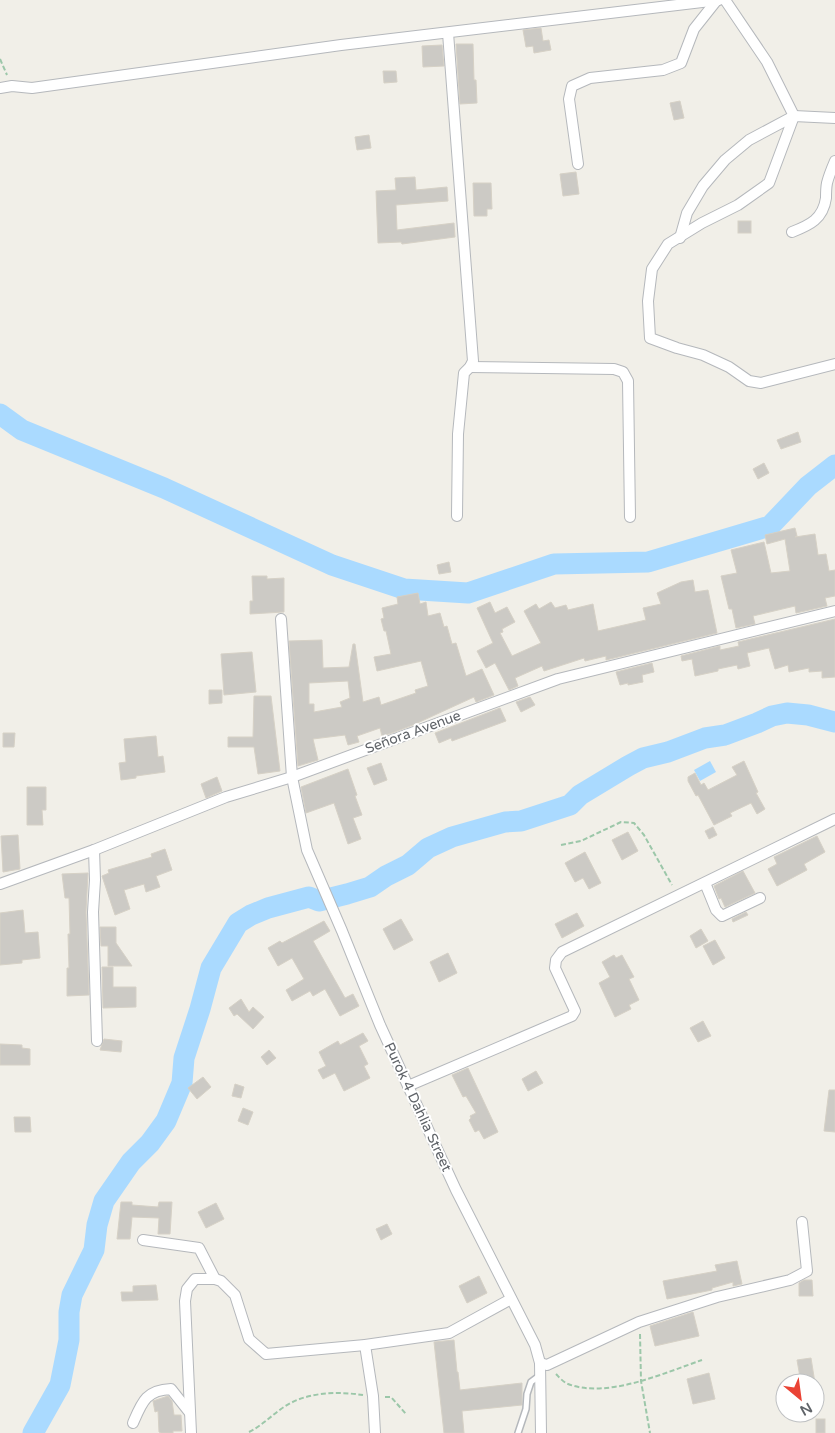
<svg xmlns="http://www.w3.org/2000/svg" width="835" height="1433" viewBox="0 0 835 1433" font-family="'Varela Round',sans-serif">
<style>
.water{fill:#aadaff}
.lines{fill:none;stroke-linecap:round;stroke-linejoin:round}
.river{stroke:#aadaff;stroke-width:21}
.building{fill:#cccac5;stroke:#d6d1c6;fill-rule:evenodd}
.lane-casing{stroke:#b5b8bc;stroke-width:8}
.street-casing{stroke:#b5b8bc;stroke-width:12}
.path{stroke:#9cc7a9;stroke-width:2;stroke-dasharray:5 2.5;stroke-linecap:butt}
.lane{stroke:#fff;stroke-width:5}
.street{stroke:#fff;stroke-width:10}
.labels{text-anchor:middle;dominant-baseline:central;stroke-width:4;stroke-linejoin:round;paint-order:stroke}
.street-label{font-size:14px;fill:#5f6368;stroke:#fff}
</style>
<rect width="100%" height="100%" fill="#f1efe8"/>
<polygon class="water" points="710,761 716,772 700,781 694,770"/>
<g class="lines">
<g class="river">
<polyline points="0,414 22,430 164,488 332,565 404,589 468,593 554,564 648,562 770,526 808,486 835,465"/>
<polyline points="33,1433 60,1385 69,1340 69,1312 72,1295 94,1250 97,1225 104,1201 131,1162 150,1143 166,1121 182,1083 184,1058 200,1009 211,968 238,923 251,915 268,908 309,897 319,901 347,894 370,887 386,876 408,865 428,848 452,837 505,822 521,821 570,805 580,795 628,766 643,758 668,752 705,738 725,735 757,723 772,716 787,713 808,715 835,722"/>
</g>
</g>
<g class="building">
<polygon points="541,28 543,41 549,40 551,50 534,53 533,46 526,47 523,30"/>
<polygon points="456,44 473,44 474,80 476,80 477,103 460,104"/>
<polygon points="442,45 444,66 423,67 422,46"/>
<polygon points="383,71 396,71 397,82 384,83"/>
<polygon points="680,101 684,118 674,120 670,103"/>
<polygon points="369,135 371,148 357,150 355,137"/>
<polygon points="576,172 579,194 563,196 560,174"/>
<polygon points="415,177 416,190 447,187 448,201 396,205 397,230 454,223 455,237 402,244 401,242 378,243 376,191 396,190 395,178"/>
<polygon points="473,183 491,183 492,209 487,209 487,216 474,216"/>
<rect x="738" y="221" width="13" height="12"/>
<polygon points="798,432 801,442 781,449 777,440"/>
<polygon points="764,463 769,473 758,479 753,469"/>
<polygon points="795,528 797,536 795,537 815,534 818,555 826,554 829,571 835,570 835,596 825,598 827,606 796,613 795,606 753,616 755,624 736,628 732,609 729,609 721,576 737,573 731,550 764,542 771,573 790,571 785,539 767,544 765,535"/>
<polygon points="449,562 451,572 439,574 437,565"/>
<polygon points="252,576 267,576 267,579 284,578 284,612 250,614 250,601 253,601"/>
<polygon points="693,580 695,592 708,590 717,633 606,660 606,656 585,661 584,658 544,671 542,666 515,678 518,686 509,690 495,663 486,668 477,651 493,643 477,608 490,602 495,613 507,607 515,622 502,629 503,632 500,633 512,656 541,643 524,611 536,604 539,609 551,602 555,608 566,605 568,610 593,604 598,631 646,620 643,608 661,604 657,593 681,582"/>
<path d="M418 593 420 604 426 602 428 616 440 613 444 627 447 626 452 644 456 643 466 676 482 669 494 695 476 702 474 697 413 725 392 733 382 736 380 728 357 736 359 742 348 745 345 735 313 739 318 760 298 766 289 641 322 640 323 668 349 667 353 644H355L363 702 379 697 381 705 416 693 415 690 428 686 421 661 377 671 374 657 391 654 386 631H384L381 619 384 618 382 608 398 604 397 597ZM348 681 350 698 340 702 342 707 314 712V704H309V683Z"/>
<polygon points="835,619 835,677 822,678 822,671 809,672 809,668 789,672 788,665 775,669 769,648 747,653 750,666 738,669 737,665 718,669 718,671 695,676 692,659 682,661 681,656 720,646 720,650 739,646 738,642"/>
<polygon points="252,652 256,692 224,695 221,654"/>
<polygon points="652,663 654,672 642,675 643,682 628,685 628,683 620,685 616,672"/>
<polygon points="209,690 222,690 222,703 209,704"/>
<polygon points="254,696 271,696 280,771 258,774 254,747 228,747 228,737 253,737"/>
<polygon points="530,697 535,705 521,712 516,702"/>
<polygon points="500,708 506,721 452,741 451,738 439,743 435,733"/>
<polygon points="3,733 15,733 14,747 3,747"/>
<polygon points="156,736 158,757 163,756 165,772 136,776 136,778 121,780 119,763 126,762 124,739"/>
<polygon points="744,761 758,792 756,793 765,809 757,814 751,803 730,813 732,816 714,825 698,795 696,796 688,781 688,777 695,773 701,785 704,783 708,790 737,775 732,767"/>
<polygon points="381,763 387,780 374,785 367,768"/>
<polygon points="348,769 357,795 355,796 362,815 353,818 361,839 348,844 334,803 306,813 301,787"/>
<polygon points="217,777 222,791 206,798 201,784"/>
<polygon points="27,787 46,787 46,810 42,810 43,825 27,825"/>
<polygon points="713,827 717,835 709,839 705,831"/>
<polygon points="628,832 638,851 622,860 612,840"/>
<polygon points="18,835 20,869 3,872 1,836"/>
<polygon points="817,836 825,852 804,864 807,870 777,886 768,869 777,864 774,857"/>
<polygon points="165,849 172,870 156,876 160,887 146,892 144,884 124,890 130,909 115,915 102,876 109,873 108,870 152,857 151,854"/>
<polygon points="585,852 601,883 589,889 583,878 575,882 565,863"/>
<polygon points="743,871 755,893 725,907 721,898 719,899 714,886"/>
<polygon points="88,873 86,912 89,995 67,996 67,968 69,968 68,934 70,934 69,898 65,898 62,874"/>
<polygon points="23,910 25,933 38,932 40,958 22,960 22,963 0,965 0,913"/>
<polygon points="746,912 748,915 733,922 732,919"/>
<polygon points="577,913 584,926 562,938 555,924"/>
<polygon points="401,919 413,940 394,950 383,929"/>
<polygon points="324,921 330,931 313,941 345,998 353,994 359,1006 340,1016 325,989 313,996 310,991 292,1001 286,990 304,979 292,958 278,966 268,948 280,941 282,943"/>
<polygon points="100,927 116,927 116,943 132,966 108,966 108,946 101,946"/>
<polygon points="701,929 708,941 696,948 690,936"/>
<polygon points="715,940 725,958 713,965 703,946"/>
<polygon points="448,953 457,973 439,982 430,962"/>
<polygon points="614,955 616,958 622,955 634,977 629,979 639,1000 629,1005 631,1009 615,1017 599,983 610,977 602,962"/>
<polygon points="102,967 113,967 113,987 136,987 136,1007 103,1008"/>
<polygon points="241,999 249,1012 253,1007 264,1017 253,1029 237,1014 234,1016 229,1008"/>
<polygon points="703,1021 711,1036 698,1042 690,1028"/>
<polygon points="363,1033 368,1041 359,1046 368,1064 364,1066 370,1078 344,1091 335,1073 323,1079 318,1070 326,1066 319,1052 338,1041 340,1045"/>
<polygon points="104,1039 122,1041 121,1052 100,1050"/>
<polygon points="0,1044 22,1045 22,1048 30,1049 30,1065 0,1065"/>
<polygon points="269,1050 276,1058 267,1065 261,1057"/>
<polygon points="468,1068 498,1132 484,1139 479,1130 475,1132 469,1120 471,1118 470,1116 476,1113 466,1096 463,1097 452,1075"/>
<polygon points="536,1071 543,1083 528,1091 522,1079"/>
<polygon points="203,1077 211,1087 197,1099 188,1088"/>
<polygon points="235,1084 244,1087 241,1098 232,1096"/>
<polygon points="829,1090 835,1090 835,1132 824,1131"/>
<polygon points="243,1108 253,1112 248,1125 238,1121"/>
<polygon points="14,1117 30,1117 31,1132 15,1132"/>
<polygon points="121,1202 132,1202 132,1205 158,1207 159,1202 172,1202 170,1234 158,1234 159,1218 132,1217 130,1239 117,1239"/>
<polygon points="216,1203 224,1219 206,1228 198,1212"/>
<polygon points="387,1224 392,1234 381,1240 376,1229"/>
<polygon points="737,1261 742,1284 733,1286 733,1282 712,1288 712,1290 667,1299 663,1281 717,1271 715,1265"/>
<polygon points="479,1276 487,1293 467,1303 459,1286"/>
<polygon points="804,1280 812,1280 813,1296 799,1296 799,1283"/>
<polygon points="156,1285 158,1300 122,1301 121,1292 133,1292 133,1286"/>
<polygon points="693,1312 699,1336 655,1346 650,1326"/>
<polygon points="454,1340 457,1372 458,1372 460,1390 522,1383 522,1405 462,1411 464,1433 444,1433 434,1342"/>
<polygon points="811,1358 815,1383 801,1383 797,1360"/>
<polygon points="709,1373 715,1399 693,1404 687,1379"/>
<polygon points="168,1396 172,1401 174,1415 181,1415 182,1431 173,1431 173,1433 161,1433 159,1432 158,1411 155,1412 153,1401"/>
<rect x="816" y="1419" width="9" height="14"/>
</g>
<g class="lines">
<g class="lane-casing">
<polyline id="lane" points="518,1433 526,1409 527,1394 531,1382 539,1376"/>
</g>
<g class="street-casing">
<g id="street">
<polyline points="725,0 767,62 794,116"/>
<polyline points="448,33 473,361 470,367 464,373 458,434 457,516"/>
<polyline points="0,88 12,86 32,88 341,45 719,0"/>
<polyline points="794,116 769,183 738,205 702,223 668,244 652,269 648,301 650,338 677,348 703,355 729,367 749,381 761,383 835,364"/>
<polyline points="578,164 569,99 572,86 590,78 663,70 681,63 694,29 717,0"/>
<path d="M792 232C810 225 823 219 826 198 826 193 826 188 827 183 829 175 832 168 835 161"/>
<polyline points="680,238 687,213 703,186 725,160 749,140 794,116 835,118"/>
<polyline points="470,367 614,369 623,372 628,381 630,517"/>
<polyline points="281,619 292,777 307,850 342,931 380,1025 408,1086 456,1190 535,1345 540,1363 541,1433"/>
<polyline points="94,850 95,880 93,912 97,1041"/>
<polyline points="705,883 716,910 722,916 760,898"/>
<polyline points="0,884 94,850 226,797 292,777 558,679 835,611"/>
<polyline points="408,1086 572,1016 575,1011 555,968 556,960 562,952 835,819"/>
<polyline points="143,1240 199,1248 215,1279"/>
<polyline points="365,1345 373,1396 375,1433"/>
<polyline points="540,1363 547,1365 639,1322 717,1297 790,1280 807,1271 802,1222"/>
<path d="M133 1423C142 1402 146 1390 171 1389L190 1413"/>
<polyline points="191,1433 185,1301 187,1289 195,1279 215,1279 221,1281 235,1295 249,1339 266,1354 365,1345 449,1333 511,1299"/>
</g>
</g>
<g class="path">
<polyline points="0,59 7,75"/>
<polyline points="561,845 581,841 621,822 634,823 644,835 672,885"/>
<polyline points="640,1334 641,1381 650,1433"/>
<path d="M556 1374C559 1377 563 1382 568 1384 607 1399 664 1373 702 1360"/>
<polyline points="385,1397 391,1397 406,1414"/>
<path d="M249 1432C261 1426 270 1417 281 1409 304 1392 335 1391 363 1395"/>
</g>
<use href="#lane" class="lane"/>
<use href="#street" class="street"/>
</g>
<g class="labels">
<g class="street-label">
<text transform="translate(413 732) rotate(-20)">Señora Avenue</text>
<text transform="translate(418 1107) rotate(65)">Purok 4 Dahlia Street</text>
</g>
</g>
<g transform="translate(800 1398) rotate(151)"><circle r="24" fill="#ffffff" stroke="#bfc1c3"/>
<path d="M0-4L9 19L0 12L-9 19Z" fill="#ea4335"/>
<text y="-8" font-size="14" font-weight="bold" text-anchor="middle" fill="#5f6368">N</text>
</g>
</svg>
